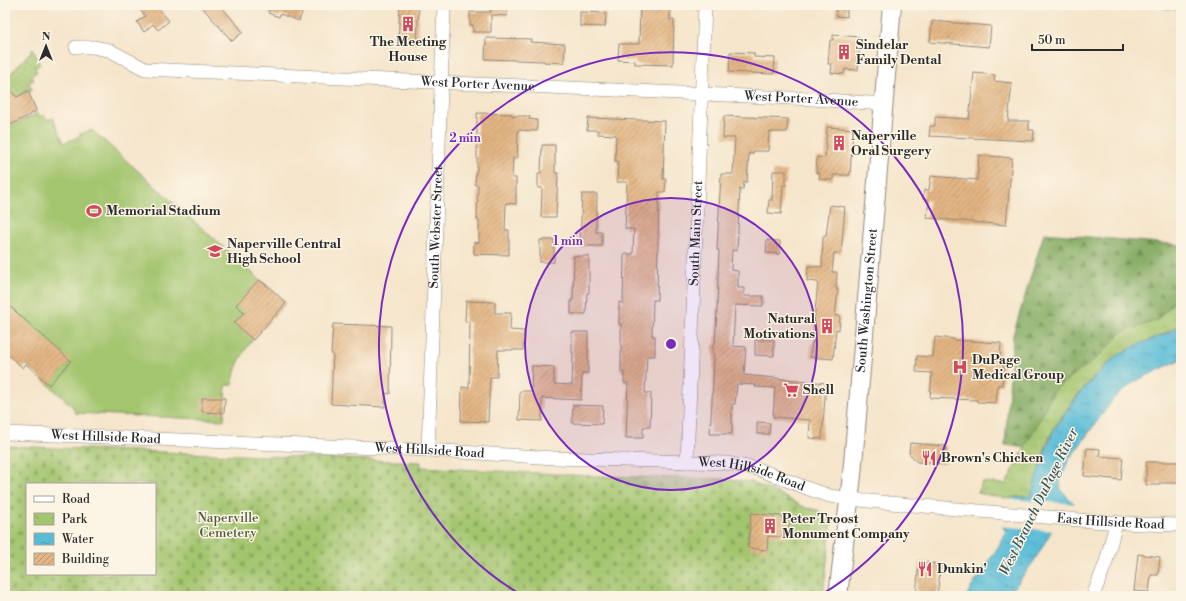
<svg xmlns="http://www.w3.org/2000/svg" width="1186" height="601" viewBox="0 0 1186 601" font-family="'Libre Bodoni',serif">
<style>
.grass{fill:url(#grass-dots);stroke:#67784c}
.forest{fill:url(#forest-firs);stroke:#566a46}
.cemetery{fill:url(#cemetery-stones);stroke:#67784c;fill-rule:evenodd}
.park{fill:url(#park-crowns);stroke:#67784c}
.pitch{fill:#a3c56e;stroke:#67784c}
.water{fill:url(#water-ripples);stroke:#427481}
.pier{fill:#f5e5cb}
.building{fill:url(#building-hatch)}
.lines{fill:none;stroke-linecap:round;stroke-linejoin:round}
.minor-casing{stroke:#90887b;stroke-width:14}
.secondary-casing{stroke:#90887b;stroke-width:20}
.minor{stroke:#fff;stroke-width:13}
.secondary{stroke:#fff;stroke-width:18}
.ring{fill:none;stroke:#7b2cbf;stroke-width:2}
.labels{text-anchor:middle;dominant-baseline:central;stroke-width:3;stroke-linejoin:round;paint-order:stroke}
.poi-label{font-size:13px;font-weight:bold;fill:#2b2b2b;stroke:#fcf5e5;text-anchor:start}
.street-label{font-size:13px;fill:#2b2b2b;stroke:#fcf5e5}
.park-label{font-size:13px;fill:#4f593f;stroke:#fcf5e5}
.water-label{font-size:14px;font-style:italic;fill:#39565f;stroke:#fcf5e5}
.centre{fill:#7b2cbf;stroke:#fcf5e5;stroke-width:2}
.ring-label{font-size:12px;text-anchor:middle;font-weight:bold;fill:#7b2cbf;stroke:#fcf5e5;stroke-width:3;stroke-linejoin:round;paint-order:stroke}
</style>
<defs>
<pattern id="grass-dots" width="8" height="8" patternUnits="userSpaceOnUse"><rect width="8" height="8" fill="#a3c56e"/><path d="M2 2h.1M6 6h.1" fill="none" stroke="#8ca95f" stroke-width="1.8" stroke-linecap="round"/></pattern>
<pattern id="forest-firs" width="22" height="20" patternUnits="userSpaceOnUse"><rect width="22" height="20" fill="#82aa61"/><path d="M5 1l3.5 6h-7zM16 11l3.5 6h-7z" fill="#6b8b50"/></pattern>
<pattern id="cemetery-stones" width="16" height="16" patternUnits="userSpaceOnUse"><rect width="16" height="16" fill="#a3c56e"/><path d="M2 7V4a2 2 0 0 1 4 0v3zM10 15v-3a2 2 0 0 1 4 0v3z" fill="#8ca95f"/></pattern>
<pattern id="park-crowns" width="20" height="18" patternUnits="userSpaceOnUse"><rect width="20" height="18" fill="#a3c56e"/><path d="M2 6a3 3 0 1 1 6 0M12 15a3 3 0 1 1 6 0" fill="none" stroke="#8ca95f"/></pattern>
<pattern id="water-ripples" width="26" height="14" patternUnits="userSpaceOnUse"><rect width="26" height="14" fill="#59bcd7"/><path d="M2 4q2-2 4 0t4 0M15 11q2-2 4 0t4 0" fill="none" stroke="#4a99af"/></pattern>
<pattern id="building-hatch" width="6" height="6" patternUnits="userSpaceOnUse"><rect width="6" height="6" fill="#e3b583"/><path d="M-1 1l2-2M0 6l6-6M5 7l2-2" fill="none" stroke="#b8936b"/></pattern>
</defs>
<rect width="100%" height="100%" fill="#fcf5e5"/>
<filter id="ink" filterUnits="userSpaceOnUse"><feTurbulence type="fractalNoise" baseFrequency=".025" numOctaves="2"/><feDisplacementMap in="SourceGraphic" scale="8" xChannelSelector="R" yChannelSelector="G"/><feConvolveMatrix kernelMatrix="1 2 1 2 8 2 1 2 1" color-interpolation-filters="sRGB"/></filter>
<filter id="wash" filterUnits="userSpaceOnUse"><feTurbulence type="fractalNoise" baseFrequency=".012" numOctaves="4" result="noise"/><feDisplacementMap in="SourceGraphic" scale="16" xChannelSelector="R" yChannelSelector="G"/><feGaussianBlur stdDeviation="0.9" result="paint"/><feColorMatrix in="noise" values="0 0 0 0 0 0 0 0 0 0 0 0 0 0 0 0 0 1.4 0 .05"/><feComposite in="paint" operator="in"/></filter>
<g filter="url(#wash)">
<rect width="100%" height="100%" fill="#f5e5cb"/>
<polygon class="grass" points="33,49 40,65 35,67 37,72 32,75 34,80 29,82 32,90 17,97 5,86 5,80"/>
<polygon class="forest" points="1044,233 1181,245 1181,295 1156,321 1122,332 1097,358 1057,388 1026,448 1005,445 1013,335"/>
<path class="cemetery" d="M5 446 421 462V467L594 476 723 479 751 482 775 492 806 508 818 510 832 521 823 596H5ZM27 484H155V574H27Z"/>
<g class="park">
<polygon points="1166,5 1181,5 1181,62 1178,50 1178,9 1166,9"/>
<path d="M1181 295V323C1161 338 1137 344 1116 357 1097 369 1065 409 1054 429 1042 449 1040 474 1031 495L1027 497H1018L1009 499 978 493 982 482 1006 484 1056 388 1097 358 1122 332 1156 321Z"/>
</g>
<path class="pitch" d="M38 113 40 117 44 115 47 120 53 118 64 143 80 136V134L92 130 286 303C266 325 234 353 233 385H226L224 420 75 413 73 407 5 345V129Z"/>
<polygon class="water" points="1181,323 1181,359 1134,382 1114,398 1068,461 1060,482 1061,490 1075,505 1052,530 1034,561 1008,596 966,596 1000,544 1006,532 1001,524 1009,499 1018,497 1027,497 1031,495 1042,460 1054,429 1082,390 1115,357 1139,344 1170,332"/>
<polygon class="pier" points="1007,499 1077,504 1075,514 1054,531 1000,526 999,524 1002,506"/>
<g id="blocks">
<g class="building">
<polygon points="136,5 156,5 169,21 158,30 153,24 144,32 137,22 145,16"/>
<polygon points="200,5 220,5 243,32 232,41"/>
<polygon points="259,5 305,5 299,21 280,14 279,17 268,13 270,10 258,6"/>
<polygon points="400,5 419,5 417,44 398,43"/>
<polygon points="491,5 507,5 507,16 491,15 491,32 473,32 473,25 470,25 470,12 491,12"/>
<polygon points="640,5 670,5 670,20 674,20 673,65 635,64 635,61 618,60 619,44 639,44"/>
<polygon points="836,5 847,5 847,17 836,16"/>
<polygon points="580,12 606,13 605,27 580,26"/>
<polygon points="932,21 991,26 989,47 930,42"/>
<polygon points="833,35 860,37 858,70 845,69 844,74 831,73 832,64 828,64 830,40 833,40"/>
<polygon points="486,38 531,39 530,42 565,44 564,63 544,62 544,61 485,59"/>
<polygon points="730,52 754,53 754,57 775,58 774,74 729,72"/>
<polygon points="974,73 995,75 994,81 1012,83 1008,121 1029,121 1029,130 1034,130 1033,141 929,136 930,126 935,126 935,117 969,119"/>
<polygon points="5,86 17,97 28,91 36,110 35,112 5,128"/>
<polygon points="477,113 512,114 512,116 530,116 529,119 537,120 537,131 518,130 517,158 513,158 512,178 516,178 516,204 506,203 505,230 509,230 509,255 474,254 474,242 479,243 479,220 477,220 478,185 475,185 476,171 477,171"/>
<polygon points="724,116 788,119 787,132 769,132 768,151 753,151 753,154 749,153 747,182 744,182 743,189 740,189 737,251 732,250 731,270 738,271 738,288 744,288 744,296 763,296 763,306 735,305 733,346 746,347 744,375 826,383 822,439 809,438 810,420 773,417 775,388 755,387 756,385 737,384 735,404 732,404 732,434 710,434 713,383 714,353 713,353 713,344 715,344 717,310 719,250 717,250 718,230 721,174 733,174 735,138 723,138"/>
<polygon points="588,118 665,121 663,179 666,179 665,192 659,192 657,300 653,300 652,336 655,336 655,356 647,356 645,393 651,393 650,427 643,427 643,438 626,438 628,383 624,383 624,372 621,372 621,324 619,324 619,302 623,303 624,254 633,254 634,229 625,229 627,182 617,182 618,161 615,161 616,135 598,134 598,130 587,130"/>
<polygon points="827,127 853,129 850,175 833,175 833,180 819,179 820,173 816,173 817,157 825,158"/>
<polygon points="542,145 555,145 555,173 558,173 556,217 541,217 542,188 538,188 538,173 541,173"/>
<polygon points="979,155 1012,158 1006,225 927,218 929,200 923,199 924,190 929,190 931,176 977,180"/>
<polygon points="773,171 786,171 786,185 783,185 781,214 768,213 769,200 772,200"/>
<polygon points="582,194 597,194 596,232 602,232 602,246 580,246"/>
<polygon points="830,205 845,207 841,253 834,253 832,272 837,272 836,289 838,289 835,316 840,316 839,330 836,329 833,359 810,357 812,342 814,342 815,323 814,322 818,282 807,281 808,266 822,267 823,236 826,236"/>
<rect x="540" y="240" width="14" height="22"/>
<polygon points="767,240 780,241 780,254 766,253"/>
<polygon points="574,256 589,256 589,293 587,293 586,314 571,314 571,300 573,300"/>
<polygon points="259,280 268,286 286,303 253,340 234,323 244,312 236,305"/>
<polygon points="466,301 495,302 495,313 511,313 510,330 524,331 523,350 498,350 497,377 490,377 488,422 461,421 462,387 469,388 470,322 465,322"/>
<polygon points="5,302 71,361 49,385 26,364 23,368 5,352"/>
<polygon points="333,324 391,326 390,394 386,393 385,407 331,404 333,354 331,353"/>
<polygon points="572,332 588,332 588,373 582,373 581,400 542,398 542,421 519,420 520,391 531,391 532,366 554,367 554,384 572,385 573,353 572,353"/>
<polygon points="935,337 954,339 954,340 1001,343 1000,361 1004,361 1002,385 998,385 996,403 977,402 977,400 930,398 932,373 916,372 917,356 933,357"/>
<polygon points="755,340 774,340 774,356 755,355"/>
<polygon points="202,398 225,398 224,413 202,412"/>
<polygon points="573,405 603,406 602,424 572,423"/>
<polygon points="757,422 770,423 769,434 757,434"/>
<polygon points="910,443 946,446 945,464 917,462 909,453"/>
<polygon points="1087,448 1100,449 1099,456 1123,458 1121,480 1084,476"/>
<polygon points="1146,462 1181,462 1181,483 1159,483 1159,485 1146,485"/>
<polygon points="751,513 790,517 788,538 768,536 767,550 748,548"/>
<polygon points="1138,554 1160,557 1158,575 1151,575 1149,592 1134,591"/>
<polygon points="919,562 941,564 937,596 916,596"/>
</g>
</g>
</g>
<g filter="url(#ink)">
<use href="#blocks" fill-opacity="0" stroke="#90887b" stroke-width="1"/>
<g class="lines">
<g class="minor-casing">
<g id="minor">
<path id="s1" d="M76 47H93L109 50 145 69 812 99 884 104"/>
<path id="s2" d="M5 433 428 450 555 458 726 463 758 469 809 489 830 496 868 501 1090 521 1143 524 1181 525"/>
<path id="s3" d="M428 450 444 5"/>
<path id="s4" d="M687 462 705 5"/>
<polyline points="1093,596 1106,562 1116,523"/>
</g>
</g>
<g class="secondary-casing">
<g id="secondary">
<path id="s5" d="M838 596 852 475 892 5"/>
</g>
</g>
<use href="#minor" class="minor"/>
<use href="#secondary" class="secondary"/>
</g>
</g>
<circle cx="671" cy="344" r="146" fill="#7b2cbf" fill-opacity=".12"/>
<g class="ring">
<circle cx="671" cy="344" r="146"/>
<path d="M523 596A292 292 0 1 1 819 596"/>
</g>
<defs>
<g id="building-bare" transform="scale(1.2)"><path d="M-4-6H4V6H1V3H-1V6H-4ZM-2.5-4.3h1.7v1.8h-1.7ZM.8-4.3h1.7v1.8H.8ZM-2.5-1h1.7V.8h-1.7ZM.8-1h1.7V.8H.8Z" fill="#d1495b" stroke="#fcf5e5" stroke-width="2.5" paint-order="stroke"/></g>
<g id="stadium-bare" transform="scale(1.2)"><path d="M0-5a6.5 5 0 1 0 0 10a6.5 5 0 1 0 0-10ZM-3.5-1.8h7v3.6h-7Z" fill="#d1495b" stroke="#fcf5e5" stroke-width="2.5" paint-order="stroke"/></g>
<g id="school-bare" transform="scale(1.2)"><path d="M0-5L7-2L0 1L-7-2ZM-4 1L0 2.5L4 1V4Q0 6-4 4Z" fill="#d1495b" stroke="#fcf5e5" stroke-width="2.5" paint-order="stroke"/></g>
<g id="hospital-bare" transform="scale(1.2)"><path d="M-5-5h3v3.5h4V-5h3V5h-3V1.5h-4V5h-3Z" fill="#d1495b" stroke="#fcf5e5" stroke-width="2.5" paint-order="stroke"/></g>
<g id="supermarket-bare" transform="scale(1.2)"><path d="M-6-5.5h2.5l.6 2H6L4.5 2H-2.5L-4.4-4H-6ZM-1.5 3.2a1.3 1.3 0 1 0 .1 0ZM3 3.2a1.3 1.3 0 1 0 .1 0Z" fill="#d1495b" stroke="#fcf5e5" stroke-width="2.5" paint-order="stroke"/></g>
<g id="restaurant-bare" transform="scale(1.2)"><path d="M-5-6h1v4h1v-4h1v4h1v-4h1v5L-1.5 .5V6h-2V.5L-5-1ZM5-6V6H3V1.5H1.5Q1.5-4 5-6Z" fill="#d1495b" stroke="#fcf5e5" stroke-width="2.5" paint-order="stroke"/></g>
</defs>
<g fill-rule="evenodd">
<use href="#building-bare" x="408" y="24"/>
<use href="#building-bare" x="844" y="52"/>
<use href="#building-bare" x="839" y="143"/>
<use href="#stadium-bare" x="94" y="211"/>
<use href="#school-bare" x="215" y="251"/>
<use href="#building-bare" x="827" y="326"/>
<use href="#hospital-bare" x="960" y="367"/>
<use href="#supermarket-bare" x="791" y="390"/>
<use href="#restaurant-bare" x="929" y="458"/>
<use href="#building-bare" x="770" y="526"/>
<use href="#restaurant-bare" x="925" y="569"/>
</g>
<g class="labels">
<g class="poi-label">
<text x="408" y="42" text-anchor="middle">The Meeting<tspan x="408" dy="15">House</tspan></text>
<text x="856" y="45">Sindelar<tspan x="856" dy="15">Family Dental</tspan></text>
<text x="851" y="136">Naperville<tspan x="851" dy="15">Oral Surgery</tspan></text>
<text x="106" y="211">Memorial Stadium</text>
<text x="227" y="244">Naperville Central<tspan x="227" dy="15">High School</tspan></text>
<text x="815" y="319" text-anchor="end">Natural<tspan x="815" dy="15">Motivations</tspan></text>
<text x="972" y="360">DuPage<tspan x="972" dy="15">Medical Group</tspan></text>
<text x="803" y="390">Shell</text>
<text x="941" y="458">Brown's Chicken</text>
<text x="782" y="519">Peter Troost<tspan x="782" dy="15">Monument Company</tspan></text>
<text x="937" y="569">Dunkin'</text>
</g>
<g class="street-label">
<text stroke="none"><textPath href="#s1" startOffset="407">West Porter Avenue</textPath></text>
<text stroke="none"><textPath href="#s1" startOffset="731">West Porter Avenue</textPath></text>
<text stroke="none"><textPath href="#s3" startOffset="223">South Webster Street</textPath></text>
<text stroke="none"><textPath href="#s4" startOffset="229">South Main Street</textPath></text>
<text stroke="none"><textPath href="#s5" startOffset="297">South Washington Street</textPath></text>
<text stroke="none"><textPath href="#s2" startOffset="101">West Hillside Road</textPath></text>
<text stroke="none"><textPath href="#s2" startOffset="425">West Hillside Road</textPath></text>
<text stroke="none"><textPath href="#s2" startOffset="749">West Hillside Road</textPath></text>
<text stroke="none"><textPath href="#s2" startOffset="1113">East Hillside Road</textPath></text>
</g>
<g class="park-label">
<text x="228" y="518">Naperville<tspan x="228" dy="15">Cemetery</tspan></text>
</g>
<g class="water-label">
<text transform="translate(1039 502) rotate(-64)">West Branch DuPage River</text>
</g>
</g>
<circle cx="671" cy="344" r="6" class="centre"/>
<g class="ring-label">
<text x="465" y="142">2 min</text>
<text x="568" y="245">1 min</text>
</g>
<rect width="1186" height="601" fill="none" stroke="#fcf5e5" stroke-width="20"/>
<rect x="26" y="483" width="130" height="92" fill="#fcf5e5" stroke="#a8a49b"/>
<rect x="34" y="496" width="20" height="6" fill="#ffffff" stroke="#a8a49b"/>
<text x="62" y="503" font-size="12" fill="#2b2b2b">Road</text>
<rect x="34" y="513" width="20" height="12" fill="url(#park-crowns)" stroke="#a8a49b"/>
<text x="62" y="523" font-size="12" fill="#2b2b2b">Park</text>
<rect x="34" y="533" width="20" height="12" fill="url(#water-ripples)" stroke="#a8a49b"/>
<text x="62" y="543" font-size="12" fill="#2b2b2b">Water</text>
<rect x="34" y="553" width="20" height="12" fill="url(#building-hatch)" stroke="#a8a49b"/>
<text x="62" y="563" font-size="12" fill="#2b2b2b">Building</text>
<g transform="translate(46 46)" stroke="#fcf5e5" stroke-width="3" paint-order="stroke">
<path d="M0-3L7 15L0 10L-7 15Z" fill="#2b2b2b"/>
<text y="-6" font-size="11" font-weight="bold" text-anchor="middle" fill="#2b2b2b">N</text>
</g>
<path d="M1032 44v6h91v-6" fill="none" stroke="#2b2b2b" stroke-width="2"/>
<text x="1038" y="44" font-size="12" fill="#2b2b2b" stroke="#fcf5e5" stroke-width="3" paint-order="stroke">50 m</text>
</svg>
